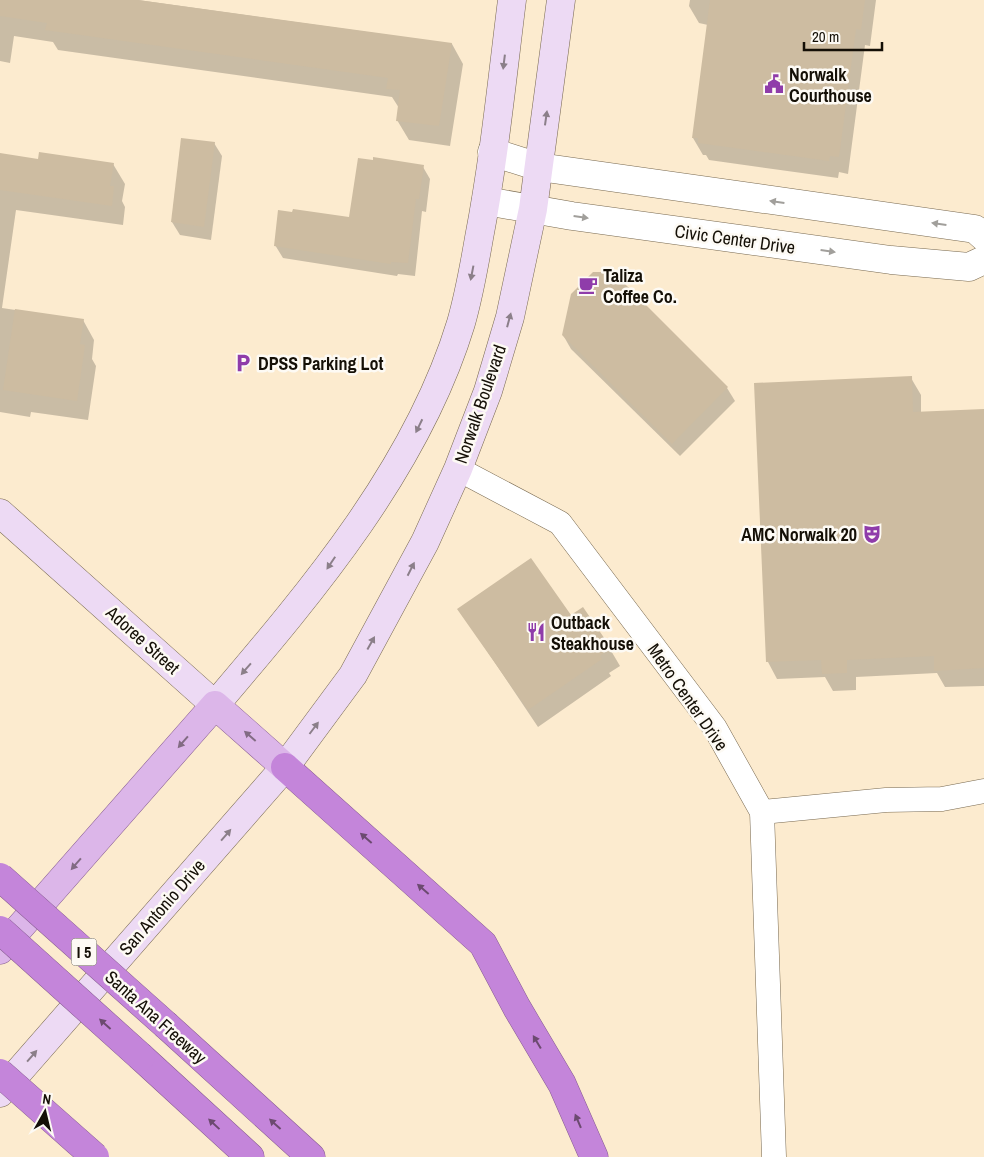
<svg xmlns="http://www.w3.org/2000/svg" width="984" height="1157" viewBox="0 0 984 1157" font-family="'Archivo Narrow',sans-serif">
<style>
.shadow{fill:#0003}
.building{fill:#cdbca1}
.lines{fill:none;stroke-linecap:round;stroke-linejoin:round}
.minor-casing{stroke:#786950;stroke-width:25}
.tertiary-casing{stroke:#786950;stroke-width:29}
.secondary-casing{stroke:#786950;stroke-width:29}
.primary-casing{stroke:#865c90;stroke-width:29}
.motorway-casing{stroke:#865c90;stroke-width:29}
.minor{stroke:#fff;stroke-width:24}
.tertiary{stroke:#fff;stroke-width:28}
.secondary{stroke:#eddaf4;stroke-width:28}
.primary{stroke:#dcb6e9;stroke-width:28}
.motorway{stroke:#c485da;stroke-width:28}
.motorway-bridge-casing{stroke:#865c90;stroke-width:29;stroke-linecap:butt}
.motorway-bridge{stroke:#c485da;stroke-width:28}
.oneway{fill:#8b7f89}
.oneway2{fill:#a19f9b}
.oneway3{fill:#826b83}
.oneway4{fill:#6c4a70}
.labels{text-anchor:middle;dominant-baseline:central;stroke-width:5;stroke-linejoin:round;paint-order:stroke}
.shield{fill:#fdfaf4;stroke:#5a564d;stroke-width:1}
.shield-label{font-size:16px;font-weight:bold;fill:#140f06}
.poi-label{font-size:18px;font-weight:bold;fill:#140f06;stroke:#fdfaf4;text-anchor:start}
.street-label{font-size:18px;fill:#140f06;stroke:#fdfaf4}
</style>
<rect width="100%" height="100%" fill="#fcebcf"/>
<g class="shadow">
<polygon points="0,0 138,0 452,44 463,64 450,146 409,140 397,120 399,108 392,97 58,50 53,42 14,36 10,63 0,61"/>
<polygon points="690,0 876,0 870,46 865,45 848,174 839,172 838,178 709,160 706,155 703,155 693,138 708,25 699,23 689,6"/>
<polygon points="214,143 222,156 211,240 180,235 172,222"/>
<polygon points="0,155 39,160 113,164 125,184 122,201 125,207 123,225 16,210 2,308 83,320 94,340 92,359 96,366 88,420 31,412 30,417 0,412"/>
<polygon points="423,167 430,179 426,212 422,211 415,276 398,274 397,276 283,258 275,245 293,213 350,218"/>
<polygon points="613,273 727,388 735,401 680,456 571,349 563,335"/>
<polygon points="911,378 921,395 921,413 984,410 984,686 945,687 937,673 856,677 856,690 833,691 825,677 777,679 768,662"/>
<polygon points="459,609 571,617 610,649 620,666 609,673 611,676 538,727"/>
</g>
<g class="building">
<polygon points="0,0 138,0 452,43 439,126 396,121 400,90 386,89 388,78 45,30 47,23 0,16"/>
<polygon points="710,0 865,0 861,30 856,29 839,157 830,156 829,161 698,143 698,138 692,138"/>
<polygon points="181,138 215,142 204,227 171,222"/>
<polygon points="39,152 114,163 110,186 114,186 112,206 0,190 0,153 38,159"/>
<polygon points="373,157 424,165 419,199 416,199 408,263 391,262 391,264 274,246 278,210 292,212 293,209 349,217 358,158 373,160"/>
<polygon points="593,272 613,272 728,387 672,444 562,335 571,294"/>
<polygon points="15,309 84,319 80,344 85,345 77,401 3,390"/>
<polygon points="912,376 913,412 984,409 984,668 934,671 934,656 847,660 847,673 822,674 821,660 766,662 754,383"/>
<polygon points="531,558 571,615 583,607 611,648 600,656 602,659 528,710 457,609"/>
</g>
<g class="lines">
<g class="minor-casing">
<g id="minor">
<polyline points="458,469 560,523 715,728 762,812 774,1157"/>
<polyline points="762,812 886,800 942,799 984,791"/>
</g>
</g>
<g class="tertiary-casing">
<g id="tertiary">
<polyline points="492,152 539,167 975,229 984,237"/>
<polyline points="486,201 572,216 891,260 969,267 984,260"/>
</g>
</g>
<g class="secondary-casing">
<g id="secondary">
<path d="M0 513 215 705C311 592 417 468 461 323 469 295 474 267 479 238 494 160 502 80 512 0"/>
<polyline points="0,1093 285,767 353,675 425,542 458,469 488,391 510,317 533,209 561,0"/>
</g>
</g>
<g class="primary-casing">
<polyline id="primary" points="0,950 215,705 285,767"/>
</g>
<g class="motorway-casing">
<g id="motorway">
<polyline points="285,767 483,944 517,1008 562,1084 594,1157"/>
<polyline points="167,1026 311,1157"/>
<polyline points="141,1057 250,1157"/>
</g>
</g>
<use href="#minor" class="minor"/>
<use href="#tertiary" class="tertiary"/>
<use href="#secondary" class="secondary"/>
<use href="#primary" class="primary"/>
<use href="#motorway" class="motorway"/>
<g class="motorway-bridge-casing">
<g id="motorway-bridge">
<polyline points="0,877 167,1026"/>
<polyline points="0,930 141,1057"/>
<polyline points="0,1073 95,1157"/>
</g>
</g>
<use href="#motorway-bridge" class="motorway-bridge"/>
</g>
<defs><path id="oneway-solid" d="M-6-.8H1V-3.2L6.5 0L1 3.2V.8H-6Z" transform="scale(1.25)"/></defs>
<g class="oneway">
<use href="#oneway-solid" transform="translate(504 62) rotate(97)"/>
<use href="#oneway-solid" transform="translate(546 118) rotate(-82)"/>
<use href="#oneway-solid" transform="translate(472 273) rotate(101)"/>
<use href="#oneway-solid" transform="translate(509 320) rotate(-75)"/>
<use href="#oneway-solid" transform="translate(419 426) rotate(116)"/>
<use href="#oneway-solid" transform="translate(331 563) rotate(124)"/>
<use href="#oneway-solid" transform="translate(411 569) rotate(-63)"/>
<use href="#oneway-solid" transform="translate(371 643) rotate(-61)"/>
<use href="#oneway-solid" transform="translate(246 669) rotate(131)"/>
<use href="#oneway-solid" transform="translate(314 728) rotate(-53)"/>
<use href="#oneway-solid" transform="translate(226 835) rotate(-49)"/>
<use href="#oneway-solid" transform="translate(32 1056) rotate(-49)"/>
</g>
<g class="oneway2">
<use href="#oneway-solid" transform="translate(777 202) rotate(-172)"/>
<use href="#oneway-solid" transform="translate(581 217) rotate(8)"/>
<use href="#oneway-solid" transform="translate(939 224) rotate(-172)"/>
<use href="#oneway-solid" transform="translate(828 251) rotate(8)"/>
</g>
<g class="oneway3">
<use href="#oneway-solid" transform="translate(250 736) rotate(-139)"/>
<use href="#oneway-solid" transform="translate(183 742) rotate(131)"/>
<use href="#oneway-solid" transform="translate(76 864) rotate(131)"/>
</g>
<g class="oneway4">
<use href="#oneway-solid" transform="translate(366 838) rotate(-139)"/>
<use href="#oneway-solid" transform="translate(423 889) rotate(-139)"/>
<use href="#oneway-solid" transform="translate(105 1024) rotate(-138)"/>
<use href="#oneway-solid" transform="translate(537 1042) rotate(-121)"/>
<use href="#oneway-solid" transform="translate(578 1121) rotate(-113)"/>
<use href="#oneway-solid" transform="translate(214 1124) rotate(-137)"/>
<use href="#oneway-solid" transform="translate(275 1124) rotate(-138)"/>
</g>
<defs>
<g id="civic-bare" transform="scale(1.5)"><path d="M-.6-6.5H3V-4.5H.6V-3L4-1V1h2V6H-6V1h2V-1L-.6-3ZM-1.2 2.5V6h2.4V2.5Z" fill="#8f3caa" stroke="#fdfaf4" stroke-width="2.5" paint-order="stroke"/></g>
<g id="cafe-bare" transform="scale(1.5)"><path d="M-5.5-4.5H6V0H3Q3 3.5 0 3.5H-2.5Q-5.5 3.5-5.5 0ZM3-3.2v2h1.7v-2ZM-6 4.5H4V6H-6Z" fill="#8f3caa" stroke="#fdfaf4" stroke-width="2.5" paint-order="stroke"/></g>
<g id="parking-bare" transform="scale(1.5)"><path d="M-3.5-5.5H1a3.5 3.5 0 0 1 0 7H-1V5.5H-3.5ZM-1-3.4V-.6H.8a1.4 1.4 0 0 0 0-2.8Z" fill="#8f3caa" stroke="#fdfaf4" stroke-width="2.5" paint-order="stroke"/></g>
<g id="theatre-bare" transform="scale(1.5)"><path d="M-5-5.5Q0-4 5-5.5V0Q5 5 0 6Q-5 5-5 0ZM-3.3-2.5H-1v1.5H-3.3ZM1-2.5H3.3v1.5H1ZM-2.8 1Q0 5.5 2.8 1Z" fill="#8f3caa" stroke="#fdfaf4" stroke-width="2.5" paint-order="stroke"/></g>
<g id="restaurant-bare" transform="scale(1.5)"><path d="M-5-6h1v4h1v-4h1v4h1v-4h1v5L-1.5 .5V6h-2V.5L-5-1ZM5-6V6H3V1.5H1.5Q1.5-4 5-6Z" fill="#8f3caa" stroke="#fdfaf4" stroke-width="2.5" paint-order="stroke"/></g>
</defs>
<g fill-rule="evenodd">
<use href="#civic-bare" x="774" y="84"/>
<use href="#cafe-bare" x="588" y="285"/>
<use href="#parking-bare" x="243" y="363"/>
<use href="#theatre-bare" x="872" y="534"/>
<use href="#restaurant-bare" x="536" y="632"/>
</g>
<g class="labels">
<rect class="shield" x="71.5" y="938.5" width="25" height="27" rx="4"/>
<g class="shield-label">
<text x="84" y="952">I 5</text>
</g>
<g class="poi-label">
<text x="789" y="74">Norwalk<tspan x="789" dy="21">Courthouse</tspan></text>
<text x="603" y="275">Taliza<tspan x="603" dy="21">Coffee Co.</tspan></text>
<text x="258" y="363">DPSS Parking Lot</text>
<text x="857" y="534" text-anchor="end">AMC Norwalk 20</text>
<text x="551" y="622">Outback<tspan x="551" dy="21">Steakhouse</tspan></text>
</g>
<g class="street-label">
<text transform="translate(735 239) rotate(8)">Civic Center Drive</text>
<text transform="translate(480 404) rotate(-71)">Norwalk Boulevard</text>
<text transform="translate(143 640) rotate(42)">Adoree Street</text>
<text transform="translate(688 697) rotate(55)">Metro Center Drive</text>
<text transform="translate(162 907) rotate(-49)">San Antonio Drive</text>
<text transform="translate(156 1017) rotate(42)">Santa Ana Freeway</text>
</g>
</g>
<g transform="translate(45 1112) rotate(8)" stroke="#fdfaf4" stroke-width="4" paint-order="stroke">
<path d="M0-4L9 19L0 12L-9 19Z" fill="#140f06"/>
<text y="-8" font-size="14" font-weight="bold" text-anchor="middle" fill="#140f06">N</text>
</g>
<path d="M804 42v8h78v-8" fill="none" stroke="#140f06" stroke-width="2.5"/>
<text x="812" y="42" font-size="15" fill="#140f06" stroke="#fdfaf4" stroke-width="4" paint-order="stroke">20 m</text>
</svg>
